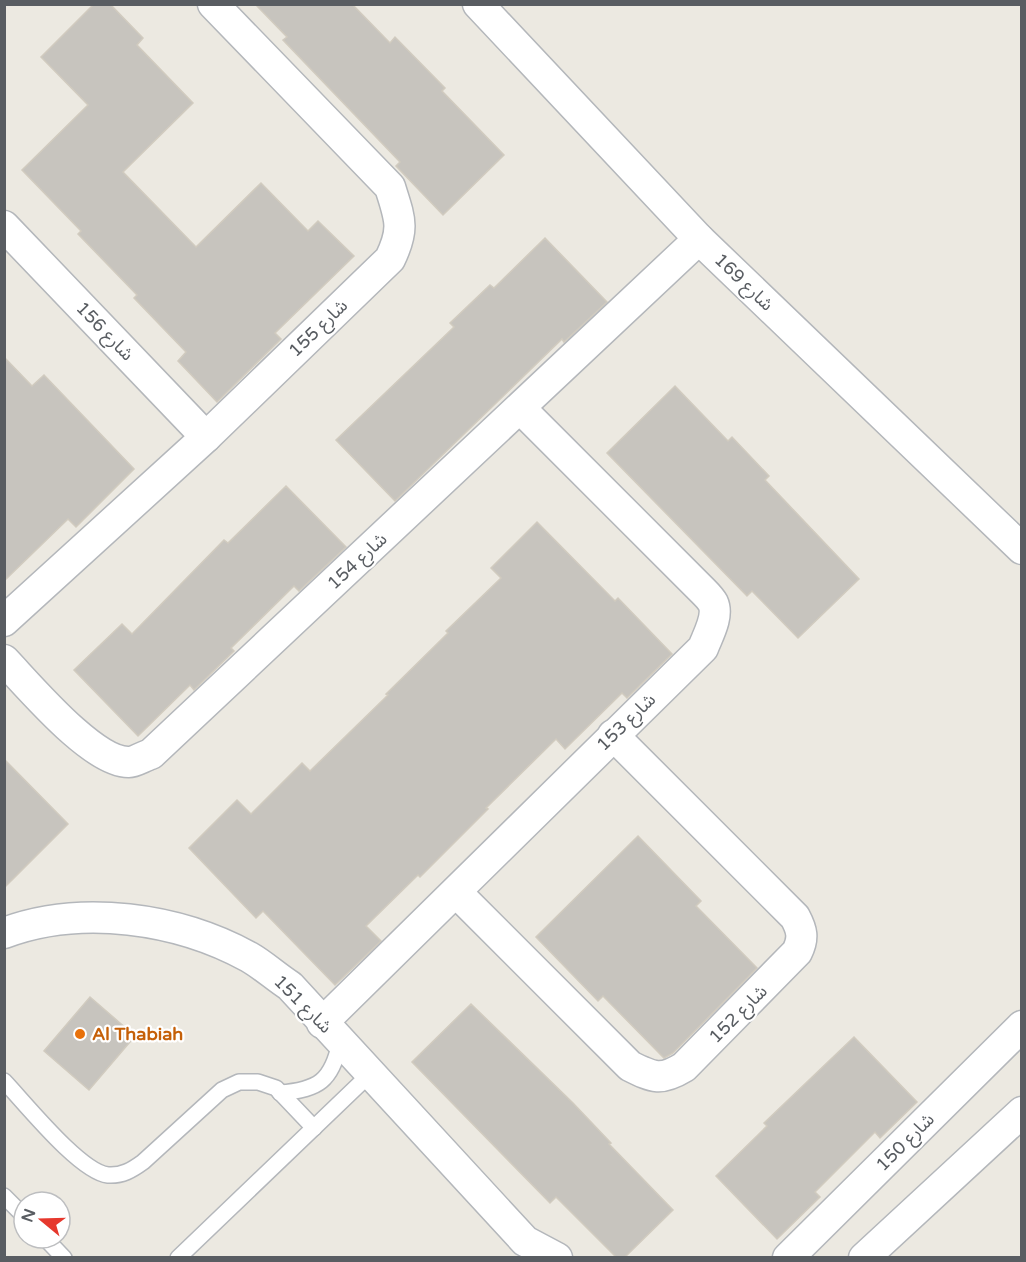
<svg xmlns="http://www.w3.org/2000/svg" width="1026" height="1262" viewBox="0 0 1026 1262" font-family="'Varela Round','Noto Sans Arabic',sans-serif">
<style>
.building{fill:#c7c4be;stroke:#d1cbbf;stroke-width:1.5}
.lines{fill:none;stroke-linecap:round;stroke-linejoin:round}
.service-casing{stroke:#b4b7bb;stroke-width:18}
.minor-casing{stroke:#b4b7bb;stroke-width:33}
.service{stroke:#fff;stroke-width:15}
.minor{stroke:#fff;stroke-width:30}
.food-dot{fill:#e8710a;stroke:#fff;stroke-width:2}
.labels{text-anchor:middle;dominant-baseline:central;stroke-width:4.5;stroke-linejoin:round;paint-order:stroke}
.street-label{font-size:18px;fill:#595d62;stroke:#fff}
.food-label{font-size:18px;font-weight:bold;fill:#c56008;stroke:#fff;text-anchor:start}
</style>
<rect width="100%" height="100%" fill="#ece9e1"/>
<g class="building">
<polygon points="94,4 110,4 143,38 137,45 193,103 123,172 196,247 261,183 308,231 318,221 354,256 275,333 281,339 217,402 178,361 186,352 134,298 137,295 78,234 81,231 22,170 88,105 41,57"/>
<polygon points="255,4 352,4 390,43 395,37 445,88 442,91 504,155 443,215 396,166 400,162 283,40 287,37"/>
<polygon points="545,238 607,302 564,342 562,339 395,501 336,440 454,327 450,323 490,285 494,288"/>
<polygon points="4,357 32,386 44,375 134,469 76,527 68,519 4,581"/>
<polygon points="675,386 728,441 732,437 769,476 765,480 859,579 798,638 752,591 747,596 607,453"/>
<polygon points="286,486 346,547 299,591 294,586 231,648 234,651 197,687 194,690 190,685 138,736 74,670 122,624 132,634 224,540 228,543"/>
<polygon points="537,522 615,601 618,598 672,654 627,698 622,693 565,749 556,739 486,808 488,809 420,877 418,875 366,926 381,941 335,985 263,911 256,918 189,848 237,800 251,814 302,763 310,771 388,695 386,694 448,633 446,631 501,578 491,568"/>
<polygon points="4,759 68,824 4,888"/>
<polygon points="638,836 701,901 696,906 757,968 673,1053 664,1058 603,996 598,1001 536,937"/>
<polygon points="90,997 135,1036 89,1090 44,1051"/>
<polygon points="471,1004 573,1103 611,1143 609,1144 673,1210 625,1257 616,1257 556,1197 550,1203 412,1062"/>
<polygon points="854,1037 917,1102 880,1138 875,1132 815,1192 820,1197 777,1239 716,1176 767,1126 764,1123"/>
</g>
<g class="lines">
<g class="service-casing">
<g id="service">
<path d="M4 1081C25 1103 80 1172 108 1175 122 1176 132 1170 143 1162L222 1090 239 1082H258L276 1088 314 1128"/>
<path d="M280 1093C318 1090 332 1081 340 1042"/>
<polyline points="4,1196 24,1216"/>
<polyline points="45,1238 64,1258"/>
<polyline points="178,1258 370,1074"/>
</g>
</g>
<g class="minor-casing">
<g id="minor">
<polyline points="478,4 699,239 1022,549"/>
<polyline points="4,226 206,437"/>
<path d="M4 621 206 437 390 259C405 228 400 219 390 187L213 4"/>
<path d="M4 660C29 686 93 763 129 762 135 762 144 756 151 754L699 239"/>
<path d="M456 892 630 1066C654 1078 661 1081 684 1067L797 952C804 938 802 930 795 917L613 735"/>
<path d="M4 933C81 904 178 918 249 957 263 965 276 977 290 986L525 1241 557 1258"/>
<path d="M322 1023 703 648C708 635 719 616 713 603 711 599 706 594 703 591L520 408"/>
<polyline points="788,1258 1022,1026"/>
<polyline points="864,1258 1022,1112"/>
</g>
</g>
<use href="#service" class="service"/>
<use href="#minor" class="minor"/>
</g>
<circle class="food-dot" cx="80" cy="1034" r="6"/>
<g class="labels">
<g class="street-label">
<text transform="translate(744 282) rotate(44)">شارع 169</text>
<text transform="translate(318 328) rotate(-44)">شارع 155</text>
<text transform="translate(105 331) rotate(46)">شارع 156</text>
<text transform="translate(357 561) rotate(-43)">شارع 154</text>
<text transform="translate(626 722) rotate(-44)">شارع 153</text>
<text transform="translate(303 1004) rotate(45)">شارع 151</text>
<text transform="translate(738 1014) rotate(-45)">شارع 152</text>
<text transform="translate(905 1142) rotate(-45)">شارع 150</text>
</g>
<g class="food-label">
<text x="92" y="1034">Al Thabiah</text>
</g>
</g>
<rect width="1026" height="1262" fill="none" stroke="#595d62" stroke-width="12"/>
<g transform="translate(42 1220) rotate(289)"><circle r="28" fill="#ffffff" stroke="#bdbec0" stroke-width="1.5"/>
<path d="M0-4.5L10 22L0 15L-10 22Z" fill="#e6382d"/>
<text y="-9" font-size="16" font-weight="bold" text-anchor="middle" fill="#595d62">N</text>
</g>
</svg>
